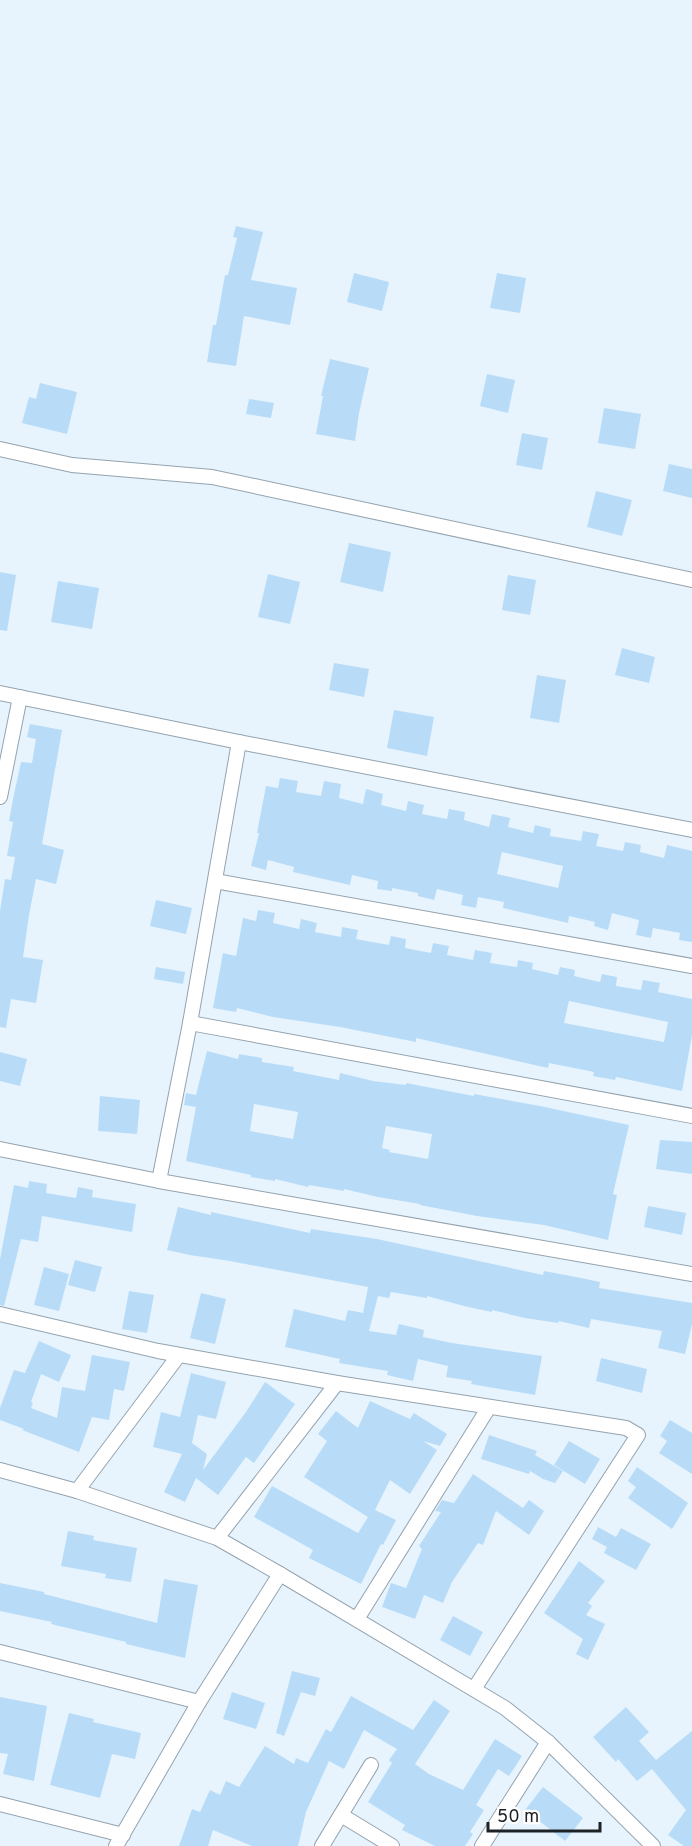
<svg xmlns="http://www.w3.org/2000/svg" width="692" height="1846" viewBox="0 0 692 1846" font-family="Overpass,sans-serif">
<style>
.building{fill:#b8dcf8;fill-rule:evenodd}
.lines{fill:none;stroke-linecap:round;stroke-linejoin:round}
.street-casing{stroke:#94a3ae;stroke-width:16}
.street{stroke:#fff;stroke-width:14}
</style>
<rect width="100%" height="100%" fill="#e7f4fe"/>
<g class="building">
<polygon points="236,226 263,232 251,280 297,288 290,325 244,316 236,366 207,362 213,325 216,325 225,275 228,275 237,238 233,237"/>
<polygon points="354,273 389,282 382,311 347,302"/>
<polygon points="497,273 526,278 520,313 490,308"/>
<polygon points="330,359 369,368 359,413 355,441 316,434 323,396 321,396"/>
<polygon points="487,374 515,380 508,413 480,406"/>
<polygon points="40,383 77,392 67,434 22,423 29,397 36,399"/>
<polygon points="249,399 274,403 271,418 246,414"/>
<polygon points="604,408 641,414 635,449 598,443"/>
<polygon points="522,433 548,438 542,470 516,465"/>
<polygon points="669,464 692,469 692,498 663,491"/>
<polygon points="596,491 632,500 622,536 587,527"/>
<polygon points="349,543 391,552 383,592 340,582"/>
<polygon points="0,572 16,575 7,631 0,630"/>
<polygon points="268,574 300,582 290,624 258,617"/>
<polygon points="508,575 536,580 530,615 502,610"/>
<polygon points="58,581 99,588 92,629 51,622"/>
<polygon points="622,648 655,657 649,683 615,675"/>
<polygon points="334,663 369,669 364,697 329,690"/>
<polygon points="537,675 566,680 559,723 530,718"/>
<polygon points="394,710 434,717 427,756 387,748"/>
<polygon points="30,724 62,730 42,844 64,850 56,884 36,879 29,915 23,957 43,960 36,1003 11,999 6,1028 0,1027 0,911 5,879 11,880 15,857 7,856 13,822 9,821 13,799 21,762 32,763 36,739 27,737"/>
<path d="M280 778 298 781 296 792 321 796 324 781 341 784 339 798 363 804 366 789 383 794 381 805 406 811 408 801 424 805 422 814 447 819 449 809 465 812 464 820 489 827 492 814 510 818 508 827 533 833 535 825 551 829 550 836 581 841 583 831 599 834 596 846 623 851 625 842 641 845 640 852 664 858 667 845 692 851V942L679 940 680 933 653 928 651 938 636 935 639 920 612 913 608 930 594 926 595 922 569 916 568 923 503 908 504 902 478 897 476 908 461 905 463 895 437 889 434 900 418 896V893L392 888V891L377 889 378 881 352 875 350 885 293 872 294 867 268 860 266 870 251 866 259 833H257L266 786 278 788ZM502 852 563 866 558 888 497 874Z"/>
<polygon points="156,900 192,908 186,934 150,926"/>
<path d="M258 910 275 913 273 923 299 929 301 919 317 923 315 932 341 937 342 927 358 930 356 939 389 945 391 936 406 939 405 948 431 953 433 943 449 946 447 955 473 960 475 950 492 953 490 963 517 967 518 960 533 963 532 969 558 975 560 967 575 970 574 976 600 982 602 974 617 977 616 986 641 990 643 980 660 983 658 992 692 999V1035L682 1091 616 1077 615 1080 593 1076 594 1072 549 1063 548 1068 416 1038V1042L340 1027 273 1017 237 1008 236 1012 213 1008 223 953 236 956 243 918 256 921ZM569 1001 668 1022 664 1042 564 1023Z"/>
<polygon points="156,967 185,972 183,984 154,979"/>
<path d="M207 1051 238 1059 239 1054 262 1058V1062L294 1067 293 1071 339 1080 340 1073 373 1081 406 1085V1083L474 1096V1094L540 1106 629 1125 613 1194 617 1195 608 1240 544 1225 477 1216 420 1205V1204L378 1197 344 1189V1191L309 1185 308 1187 275 1179V1181L251 1177V1175L186 1161 196 1107 184 1105 186 1093 196 1095ZM254 1104 298 1112 293 1139 250 1131ZM386 1126 432 1134 428 1159 389 1152 390 1150 382 1148Z"/>
<polygon points="0,1052 27,1059 20,1086 0,1081"/>
<polygon points="100,1096 140,1100 137,1134 98,1131"/>
<polygon points="660,1140 692,1142 692,1174 656,1169"/>
<polygon points="29,1181 47,1184 46,1193 76,1198 78,1187 93,1190 92,1197 136,1204 132,1232 42,1216 38,1242 21,1239 4,1306 0,1305 0,1259 14,1185 28,1188"/>
<polygon points="648,1206 686,1213 682,1235 644,1227"/>
<polygon points="178,1207 211,1215 211,1212 310,1233 311,1229 377,1239 543,1275 544,1271 576,1277 600,1282 599,1288 692,1303 692,1324 685,1354 658,1348 662,1331 591,1319 589,1328 559,1321 558,1323 525,1318 492,1310 492,1312 468,1307 427,1296 427,1298 391,1292 389,1298 378,1296 369,1331 396,1335 399,1324 424,1330 423,1337 452,1343 542,1356 535,1395 471,1384 472,1381 446,1377 448,1366 418,1359 413,1381 387,1375 388,1371 339,1363 340,1359 285,1347 294,1309 345,1321 348,1310 363,1313 368,1287 230,1261 190,1255 167,1250"/>
<polygon points="75,1260 102,1267 95,1292 68,1285"/>
<polygon points="44,1267 69,1274 59,1311 34,1305"/>
<polygon points="129,1291 154,1295 147,1333 122,1329"/>
<polygon points="201,1293 226,1299 215,1344 190,1338"/>
<polygon points="39,1341 71,1355 59,1382 41,1374 31,1402 33,1403 31,1408 57,1418 62,1387 85,1391 92,1355 130,1362 124,1391 114,1389 109,1420 92,1417 79,1452 22,1430 24,1429 0,1420 0,1408 14,1370 25,1373"/>
<polygon points="601,1358 647,1369 642,1393 596,1381"/>
<polygon points="191,1373 226,1382 216,1419 198,1415 192,1443 207,1454 203,1470 246,1412 265,1382 295,1404 254,1463 246,1457 218,1495 196,1478 185,1502 164,1492 182,1454 153,1447 161,1412 180,1417"/>
<polygon points="370,1401 410,1419 414,1413 447,1434 440,1446 423,1441 437,1450 410,1494 390,1480 375,1510 396,1520 383,1545 381,1544 361,1584 309,1558 313,1550 254,1517 272,1486 358,1533 368,1517 304,1477 327,1441 318,1434 336,1411 358,1428"/>
<polygon points="670,1420 692,1433 692,1474 659,1453 667,1441 660,1436"/>
<polygon points="489,1435 537,1451 535,1455 563,1471 555,1483 543,1479 530,1471 529,1474 481,1459"/>
<polygon points="569,1441 600,1459 585,1484 554,1465"/>
<polygon points="637,1467 688,1503 672,1529 628,1498 636,1487 628,1481"/>
<polygon points="473,1474 523,1508 529,1500 544,1511 529,1535 496,1511 483,1545 478,1543 452,1582 443,1603 424,1595 415,1619 382,1607 391,1583 406,1588 422,1549 419,1546 441,1512 435,1511 442,1500 454,1503"/>
<polygon points="598,1527 616,1537 621,1528 651,1544 636,1570 604,1553 607,1547 592,1539"/>
<polygon points="68,1531 94,1536 93,1540 137,1548 131,1582 105,1578 106,1574 61,1566"/>
<polygon points="579,1561 605,1581 588,1603 592,1606 586,1615 605,1624 588,1660 576,1654 583,1639 544,1613"/>
<polygon points="164,1579 198,1585 185,1658 126,1644 126,1642 51,1624 52,1622 0,1611 0,1583 44,1592 44,1594 157,1623"/>
<polygon points="453,1616 483,1632 470,1656 440,1640"/>
<polygon points="292,1671 320,1678 315,1696 301,1692 284,1736 276,1733"/>
<polygon points="232,1692 265,1703 256,1729 223,1719"/>
<polygon points="351,1696 413,1730 434,1700 450,1711 415,1764 429,1774 463,1790 495,1739 522,1756 509,1776 498,1769 476,1805 484,1810 470,1832 473,1834 465,1846 435,1846 402,1830 405,1825 368,1802 392,1763 389,1760 397,1749 364,1730 344,1769 329,1761 306,1812 298,1846 252,1846 213,1830 208,1846 179,1846 192,1809 200,1812 210,1790 220,1795 226,1781 239,1787 265,1746 294,1764 296,1758 308,1763 326,1729 331,1732"/>
<polygon points="0,1697 47,1706 34,1781 3,1774 8,1754 0,1753"/>
<polygon points="626,1707 649,1732 639,1741 656,1760 692,1731 692,1846 684,1846 668,1835 686,1810 652,1769 637,1781 618,1759 616,1762 593,1737"/>
<polygon points="69,1713 94,1719 93,1722 141,1733 135,1759 112,1754 100,1798 50,1785"/>
<polygon points="543,1787 583,1818 565,1841 525,1810"/>
</g>
<g class="lines">
<g class="street-casing">
<g id="street">
<polyline points="0,449 72,465 212,477 692,580"/>
<polyline points="0,693 239,742 692,830"/>
<polyline points="0,797 20,697"/>
<polyline points="215,881 692,966"/>
<polyline points="190,1023 692,1116"/>
<polyline points="0,1149 159,1181 692,1274"/>
<polyline points="159,1181 190,1023 239,742"/>
<polyline points="0,1314 158,1351 337,1383 626,1428 638,1435 474,1689"/>
<polyline points="0,1470 77,1491 217,1538 280,1574 505,1708 548,1742 653,1846"/>
<polyline points="77,1491 179,1355"/>
<polyline points="217,1538 337,1383"/>
<polyline points="357,1619 489,1407"/>
<polyline points="0,1652 199,1702"/>
<polyline points="0,1804 123,1835"/>
<polyline points="341,1815 392,1846"/>
<polyline points="116,1846 199,1702 280,1574"/>
<polyline points="322,1846 371,1765"/>
<polyline points="482,1846 548,1742"/>
</g>
</g>
<use href="#street" class="street"/>
</g>
<path d="M488 1822v9h112v-9" fill="none" stroke="#1c2226" stroke-width="3"/>
<text x="497" y="1822" font-size="18" fill="#1c2226" stroke="#ffffff" stroke-width="4.5" paint-order="stroke">50 m</text>
</svg>
